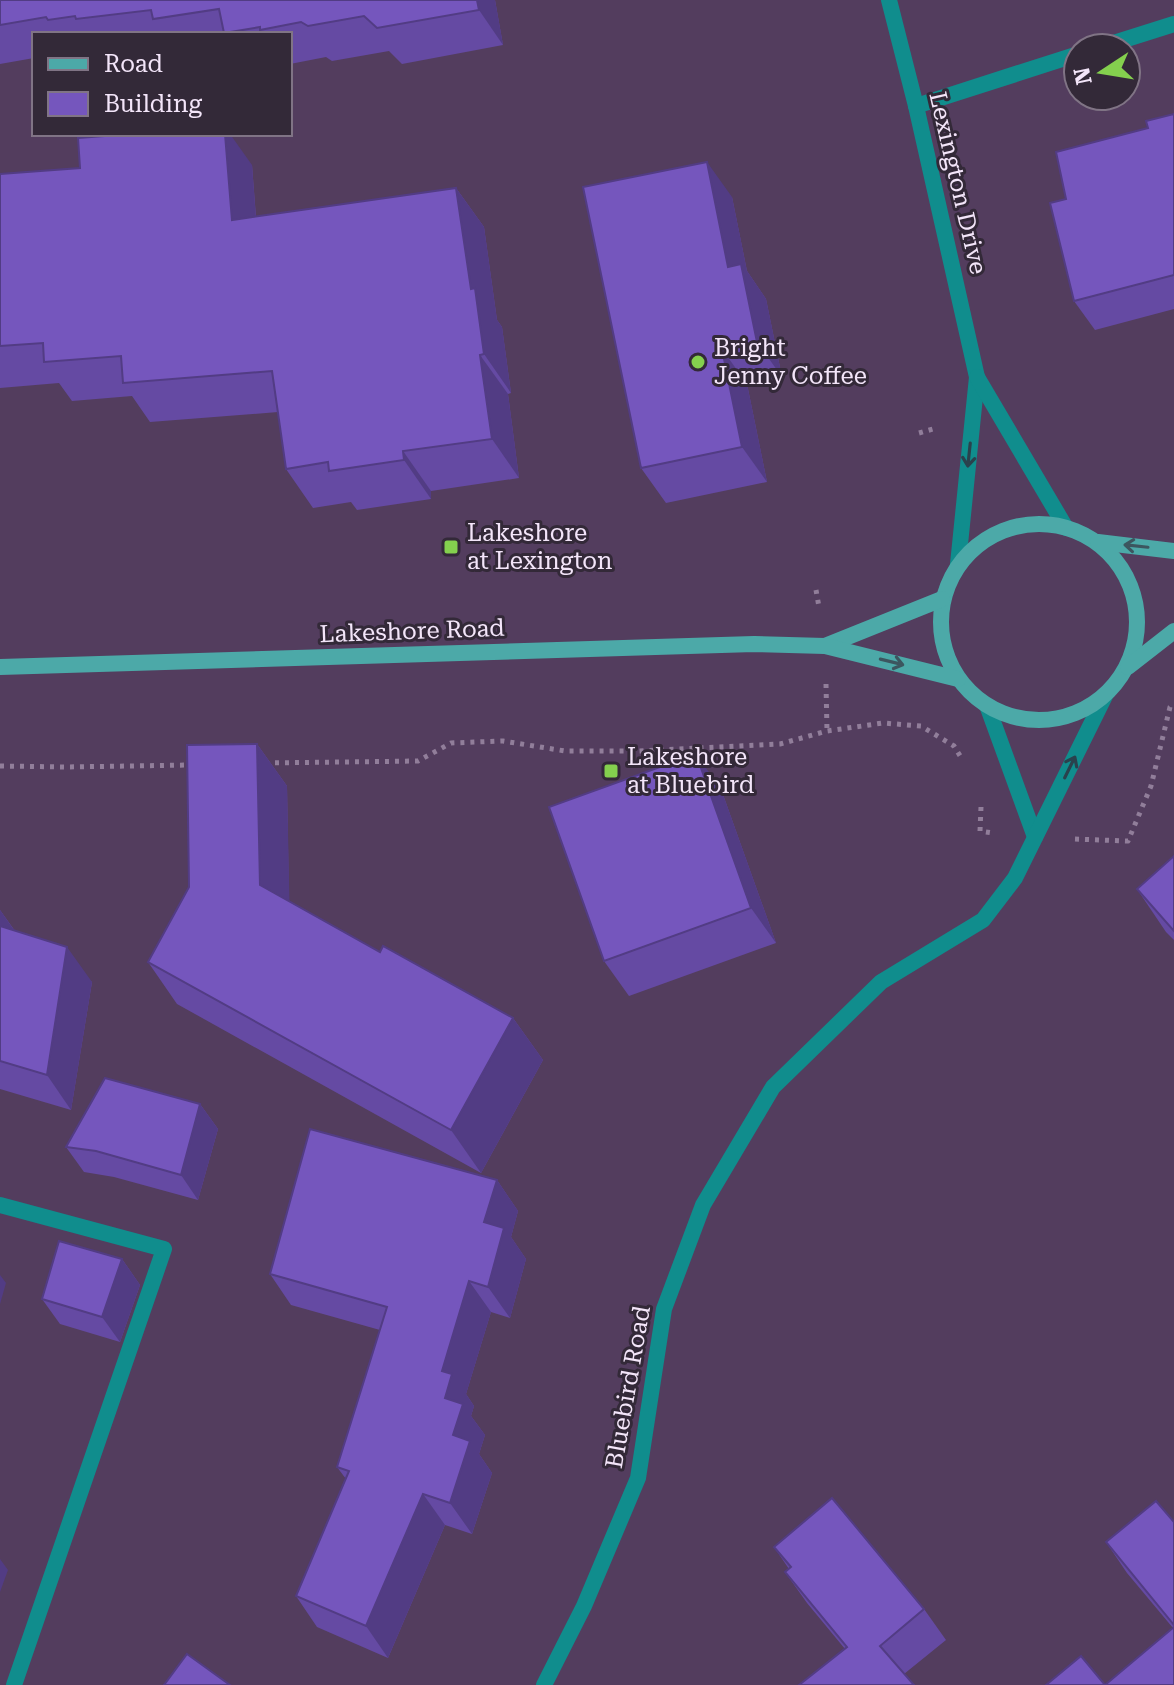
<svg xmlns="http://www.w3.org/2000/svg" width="1174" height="1685" viewBox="0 0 1174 1685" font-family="'Roboto Serif',serif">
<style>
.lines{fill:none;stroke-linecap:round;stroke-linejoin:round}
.path{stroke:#917e9a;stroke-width:5;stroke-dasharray:4 6;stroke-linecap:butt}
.service{stroke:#108d8d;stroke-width:16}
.minor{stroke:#108d8d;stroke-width:16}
.tertiary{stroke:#108d8d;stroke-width:16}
.secondary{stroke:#4ca9a8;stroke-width:16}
.wall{fill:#654aa3}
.shaded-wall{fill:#523c84}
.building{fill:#7556bd;stroke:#523c84;stroke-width:2}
.oneway{stroke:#2a424d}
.oneway2{stroke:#3c565f}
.poi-dot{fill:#84d04e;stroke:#332938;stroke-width:3}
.labels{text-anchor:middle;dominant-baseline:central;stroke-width:6;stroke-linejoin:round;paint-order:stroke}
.street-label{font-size:24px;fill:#f3e5f9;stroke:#332938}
.poi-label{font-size:24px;fill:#f3e5f9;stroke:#332938;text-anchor:start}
</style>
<rect width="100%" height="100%" fill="#533d5e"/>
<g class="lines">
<g class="path">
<polyline points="919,433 933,429"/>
<polyline points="816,590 819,607"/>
<polyline points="826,684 827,731"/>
<polyline points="265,763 418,761 451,743 503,741 565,751 638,751 780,744 827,731 883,723 921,726 954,746 962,759"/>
<polyline points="0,766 66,767 191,765"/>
<polyline points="981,807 980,831 993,833"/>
<polyline points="1075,839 1128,841 1151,786 1170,707 1174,703"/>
</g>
<polyline class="service" points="0,1205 164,1249 14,1685"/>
<g class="minor">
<polyline points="1098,48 1174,24"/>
<polyline points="916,106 1078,54"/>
<polyline points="988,708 1035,837"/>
<polyline points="544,1685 584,1606 638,1478 664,1309 703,1205 773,1087 881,982 983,920 1015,878 1105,696"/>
</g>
<g class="tertiary">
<polyline points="889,0 916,106 977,377 958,564"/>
<polyline points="977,377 1066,528"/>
</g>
<g class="secondary">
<circle cx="1039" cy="622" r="98"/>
<polyline points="1098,542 1174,551"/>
<polyline points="825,646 942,599"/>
<polyline points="0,667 754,644 825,646 958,679"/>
<polyline points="1128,667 1174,631"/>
</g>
</g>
<g class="wall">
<polygon points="0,0 495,0 503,45 402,64 389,51 332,61 326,57 290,64 290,34 34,34 34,58 0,64"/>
<polygon points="1174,114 1174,309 1095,330 1074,301 1066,199 1148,128"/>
<polygon points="252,165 256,217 456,188 484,227 497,320 502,327 511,393 508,394 519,478 431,491 431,499 357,510 351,502 313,508 286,469 278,412 150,422 132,396 72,401 59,383 0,388 0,174"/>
<polygon points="732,197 747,271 766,299 782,377 747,384 767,482 666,503 641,468"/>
<polygon points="257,744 287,786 289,901 380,952 513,1018 543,1060 481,1173 177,1004 148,962 189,887"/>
<polygon points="721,789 776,943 629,996 604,961"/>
<polygon points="1174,856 1174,940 1166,932 1137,889"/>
<polygon points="0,910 15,931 92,982 71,1110 0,1089"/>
<polygon points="200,1104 218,1129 198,1200 114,1177 84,1172 66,1147"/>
<polygon points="497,1180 518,1211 511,1237 526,1259 510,1318 491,1312 466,1394 474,1406 471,1416 485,1435 479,1454 492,1473 472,1534 445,1525 388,1658 317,1627 296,1596 346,1479 337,1467 380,1330 291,1305 270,1274"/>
<polygon points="122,1259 140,1285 120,1342 60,1324 42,1299"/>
<polygon points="1174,1522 1174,1685 1105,1685 1173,1628 1127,1573 1106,1542"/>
<polygon points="774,1547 924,1609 946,1640 904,1674 845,1649 807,1603 785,1572 789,1569"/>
</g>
<g class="shaded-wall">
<polygon points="477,0 495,0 503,45 479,10"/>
<polygon points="225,134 230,134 252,165 259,259 232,220"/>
<polygon points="707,162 732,197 747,271 766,299 782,377 757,342 728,267"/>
<polygon points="456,188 484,227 497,320 502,327 511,393 484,354 471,289"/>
<polygon points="722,349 747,384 767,482 742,447"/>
<polygon points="480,355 508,394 519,478 492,439"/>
<polygon points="403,451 431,491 431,499 404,460"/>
<polygon points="257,744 287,786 290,928 260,885"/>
<polygon points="696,754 721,789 776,943 751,908"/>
<polygon points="0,910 19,937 0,937"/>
<polygon points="67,947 92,982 71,1110 47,1075"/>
<polygon points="513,1018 543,1060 481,1173 451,1130"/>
<polygon points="200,1104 218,1129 198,1200 181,1175"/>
<polygon points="497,1180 518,1211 511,1237 526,1259 510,1318 488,1287 484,1222"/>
<polygon points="122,1259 140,1285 120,1342 102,1317"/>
<polygon points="0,1275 6,1283 0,1304"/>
<polygon points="469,1281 491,1312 466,1394 474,1406 471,1416 485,1435 479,1454 492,1473 472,1534 450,1503 453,1435 445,1398 442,1371"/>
<polygon points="423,1494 445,1525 388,1658 366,1626"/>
<polygon points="0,1559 8,1570 0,1592"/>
</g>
<g class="building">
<polygon points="0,0 477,0 479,10 377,28 364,16 308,26 301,22 260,30 260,27 224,33 219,9 153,19 151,10 76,19 75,16 48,20 46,17 0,25"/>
<polygon points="1174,114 1174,275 1074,301 1050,203 1066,199 1056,152 1148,128 1146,121"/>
<polygon points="131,134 225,134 232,220 456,188 471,289 475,288 484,354 480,355 492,439 403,451 404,460 329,471 328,462 286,469 272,371 123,383 121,356 44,362 43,343 0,346 0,174 80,168 78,138"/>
<polygon points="707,162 728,267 741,264 757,342 722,349 742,447 641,468 583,187"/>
<polygon points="257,744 260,885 380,952 383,946 513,1018 451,1130 148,962 189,887 187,745"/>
<polygon points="696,754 751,908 604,961 549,807"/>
<polygon points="1174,856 1174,931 1137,889"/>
<polygon points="0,926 67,947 47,1075 0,1061"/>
<polygon points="105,1078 200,1104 181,1175 96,1151 66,1147"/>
<polygon points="310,1129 497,1180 484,1222 504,1228 488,1287 469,1281 442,1371 452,1374 445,1398 463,1404 453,1435 470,1441 450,1503 423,1494 366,1626 296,1596 349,1471 337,1467 387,1307 270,1274"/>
<polygon points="59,1241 122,1259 102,1317 42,1299"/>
<polygon points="832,1498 924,1609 880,1646 914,1685 799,1685 847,1647 785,1572 791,1567 774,1547"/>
<polygon points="1156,1501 1174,1522 1174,1625 1106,1542"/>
<polygon points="1174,1627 1174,1685 1046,1685 1081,1656 1105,1685"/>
<polygon points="187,1654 230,1685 164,1685"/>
</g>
<defs><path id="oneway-shaft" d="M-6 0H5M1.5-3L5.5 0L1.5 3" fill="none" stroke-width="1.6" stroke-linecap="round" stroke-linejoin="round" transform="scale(2)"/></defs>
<g class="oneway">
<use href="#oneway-shaft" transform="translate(969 455) rotate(96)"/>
<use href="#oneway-shaft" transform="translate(1070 767) rotate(-64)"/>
</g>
<g class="oneway2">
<use href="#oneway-shaft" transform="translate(1136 546) rotate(-174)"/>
<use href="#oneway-shaft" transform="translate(892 662) rotate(14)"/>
</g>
<g class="poi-dot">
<circle cx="698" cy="362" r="8"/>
<rect x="443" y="539" width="16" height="16" rx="4"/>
<rect x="603" y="763" width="16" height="16" rx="4"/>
</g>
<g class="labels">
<g class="street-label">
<text transform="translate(958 183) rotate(77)">Lexington Drive</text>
<text transform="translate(412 631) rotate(-2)">Lakeshore Road</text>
<text transform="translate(628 1387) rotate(-80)">Bluebird Road</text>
</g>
<g class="poi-label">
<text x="714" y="348">Bright<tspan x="714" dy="28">Jenny Coffee</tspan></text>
<text x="467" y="533">Lakeshore<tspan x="467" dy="28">at Lexington</tspan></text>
<text x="627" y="757">Lakeshore<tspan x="627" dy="28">at Bluebird</tspan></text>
</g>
</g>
<rect x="32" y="32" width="260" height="104" fill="#332938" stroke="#807485" stroke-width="2"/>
<rect x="48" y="58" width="40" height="12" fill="#4ca9a8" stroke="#807485" stroke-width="2"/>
<text x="104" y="72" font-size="24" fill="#f3e5f9">Road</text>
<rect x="48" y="92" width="40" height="24" fill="#7556bd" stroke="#807485" stroke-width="2"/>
<text x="104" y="112" font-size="24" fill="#f3e5f9">Building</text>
<g transform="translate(1102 72) rotate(258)"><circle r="38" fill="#332938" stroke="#807485" stroke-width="2"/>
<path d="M0-6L14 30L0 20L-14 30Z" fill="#84d04e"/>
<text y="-12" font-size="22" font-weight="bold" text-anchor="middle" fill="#f3e5f9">N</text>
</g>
</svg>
